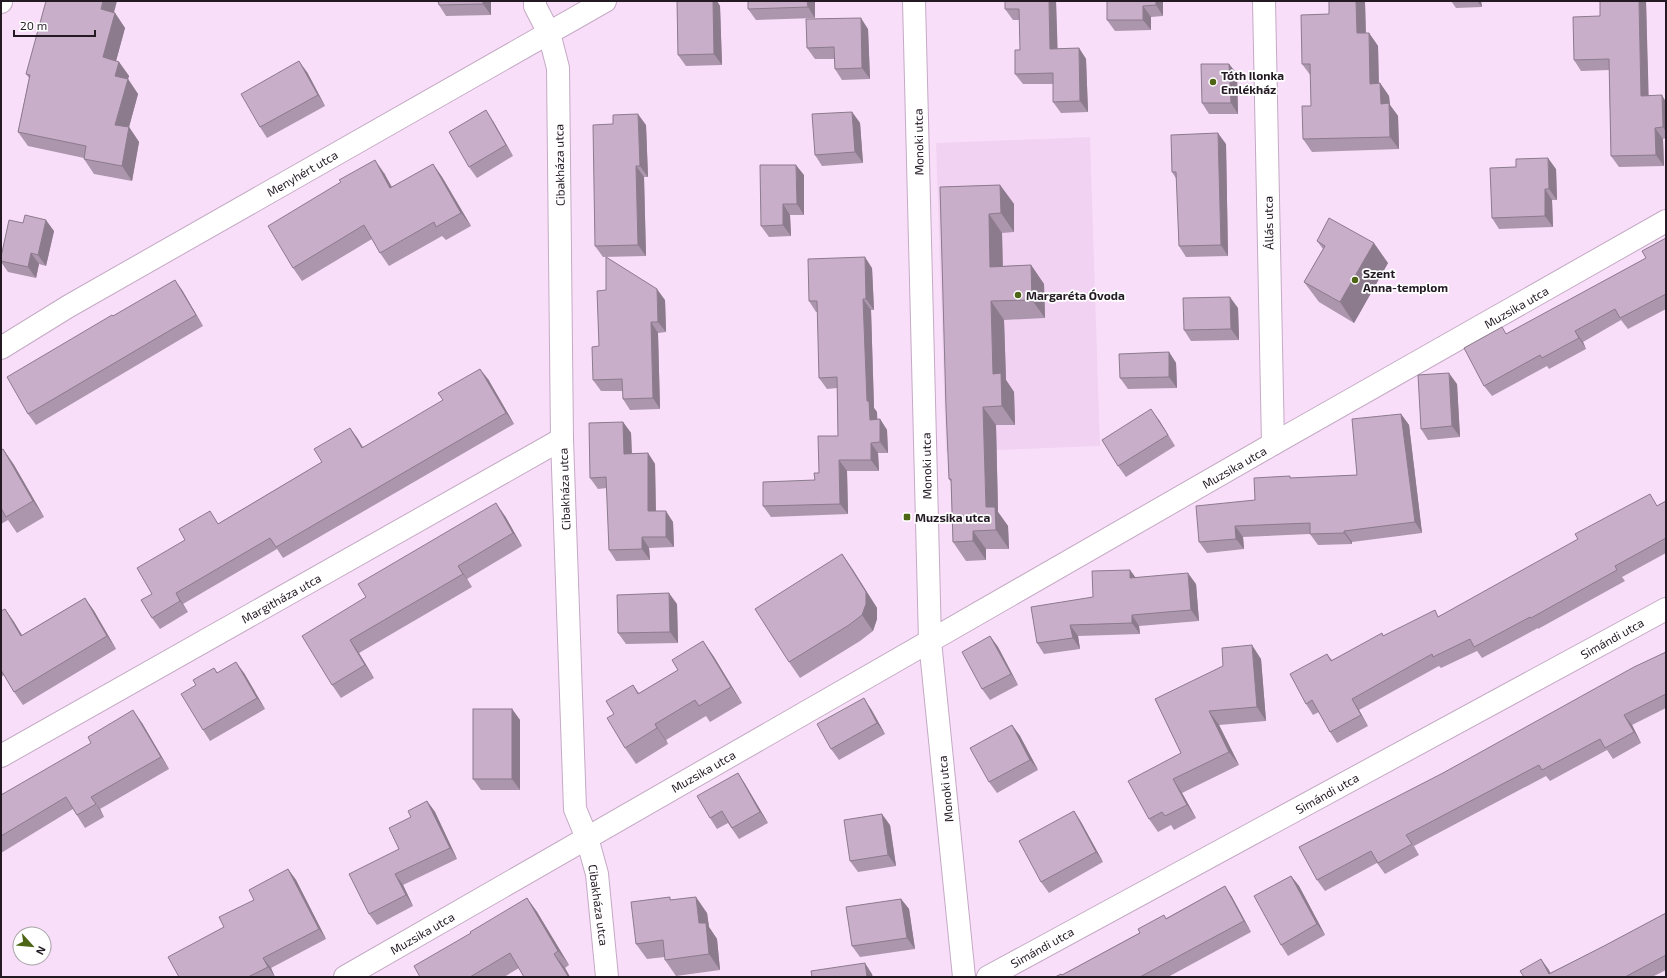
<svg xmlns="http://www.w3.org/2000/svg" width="1667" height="978" viewBox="0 0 1667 978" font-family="'Exo 2',sans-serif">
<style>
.built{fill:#f2d2f3}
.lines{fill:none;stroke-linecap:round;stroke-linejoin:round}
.minor-casing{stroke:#c4aac4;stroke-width:24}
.minor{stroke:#fff;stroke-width:22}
.wall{fill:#ac96ad}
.shaded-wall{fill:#8c7a8d}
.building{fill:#c8aec9;stroke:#8c7a8d}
.poi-dot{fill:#4d6515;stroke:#fff;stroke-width:1.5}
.labels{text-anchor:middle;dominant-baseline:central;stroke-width:3.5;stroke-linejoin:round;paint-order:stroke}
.poi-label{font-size:12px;font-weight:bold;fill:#241a24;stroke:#fff;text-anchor:start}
.street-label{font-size:12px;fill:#241a24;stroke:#fff}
</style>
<rect width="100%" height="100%" fill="#f9def9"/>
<polygon class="built" points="1090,137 1100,446 946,452 936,143"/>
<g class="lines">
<g class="minor-casing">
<g id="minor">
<polyline points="535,1 535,6 549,33 558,68 562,439 575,809 587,838 597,874 607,977"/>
<polyline points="914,1 930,641 964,977"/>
<polyline points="1264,1 1273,444"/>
<polyline points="1,2 1,1"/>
<polyline points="1,348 69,306 605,1"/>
<polyline points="1,756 562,439"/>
<polyline points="345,977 1273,444 1666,221"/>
<polyline points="988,977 1666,609"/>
</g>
</g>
<use href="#minor" class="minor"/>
</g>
<g class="wall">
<polygon points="491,1 491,15 446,16 439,5"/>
<polygon points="677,1 717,1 720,6 722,65 686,66 678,55"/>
<polygon points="815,1 815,18 756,20 748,9"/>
<polygon points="1056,1 1057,49 1079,48 1086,59 1088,112 1061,113 1053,102 1053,84 1023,84 1015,74 1020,50 1020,20 1013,20 1005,9"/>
<polygon points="1107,1 1163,1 1163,16 1151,17 1151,30 1115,31 1107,20"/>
<polygon points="1329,1 1403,1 1365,2 1366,33 1369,33 1378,46 1379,83 1380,83 1389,96 1390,105 1398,116 1399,149 1312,152 1303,139 1311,106 1311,76 1302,64 1329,14"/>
<polygon points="1451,1 1481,1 1482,7 1456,8"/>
<polygon points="1600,1 1646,1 1648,96 1666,102 1666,138 1663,139 1664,166 1619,167 1611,156 1609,70 1581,71 1574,60 1600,16"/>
<polygon points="114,13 115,13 125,28 116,61 119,62 129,76 128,79 138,94 129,127 139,142 132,181 94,174 84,159 84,158 28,146 18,132 29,78 26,74"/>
<polygon points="868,29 870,79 842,80 835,69 834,59 815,59 807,48"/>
<polygon points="1229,64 1237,74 1238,114 1209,114 1202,103"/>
<polygon points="307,72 325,106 267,138 260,127"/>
<polygon points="852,112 860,123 863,163 822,166 815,155"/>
<polygon points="493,121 513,156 477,178 469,167"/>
<polygon points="646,125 648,177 644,177 646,256 603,257 595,246"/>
<polygon points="1226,144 1228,256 1186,257 1179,246 1177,180 1172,172"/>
<polygon points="433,164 442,177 471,226 446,240 442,236 389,266 380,253 372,239 302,281 293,268 384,173 392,187"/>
<polygon points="1556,169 1557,200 1552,200 1553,227 1499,229 1492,218"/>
<polygon points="804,175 804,215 790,215 791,236 769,237 761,226"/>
<polygon points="1000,185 1014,204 1014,232 1002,233 1003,266 1031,265 1044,284 1045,318 1004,320 1006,380 1014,392 1015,425 996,425 998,512 1008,526 1009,549 986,549 986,560 966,561 953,542 951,482 949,479 940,187"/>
<polygon points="23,223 54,231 46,266 39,264 36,278 8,272 1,262 1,257"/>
<polygon points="1666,238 1666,309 1628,329 1621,320 1583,342 1586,349 1549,369 1547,366 1492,396 1484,386 1506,334 1646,258"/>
<polygon points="1317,241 1388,263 1354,323 1319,302 1304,282 1323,249"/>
<polygon points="872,268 874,310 871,310 874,408 877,412 877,419 880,419 887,430 888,453 878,453 879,471 847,471 848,514 771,517 763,506 815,480 838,436 837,388 827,389 819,378 818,312 816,312 809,301"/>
<polygon points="182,290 203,326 36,425 28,414 113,316"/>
<polygon points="665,300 666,332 658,333 660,409 630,410 623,399 623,391 601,391 593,380"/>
<polygon points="1238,308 1239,340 1191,341 1184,330"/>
<polygon points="1169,352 1176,363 1177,388 1128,389 1120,378"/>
<polygon points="488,379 514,424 283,558 277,549 183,604 188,612 160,629 152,618 152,594 185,540 219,523 322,462 350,428 363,447"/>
<polygon points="1457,384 1460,437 1428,440 1421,429"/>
<polygon points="1401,414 1409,425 1422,533 1352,542 1352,544 1318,545 1310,534 1243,537 1244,549 1207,553 1199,542 1255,500 1292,478 1357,475"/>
<polygon points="1159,420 1175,446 1126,477 1118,466"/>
<polygon points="623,422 631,433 632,453 648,453 655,464 656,511 673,522 674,547 649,548 650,560 616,561 609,550 607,488 598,489 590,478"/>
<polygon points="3,449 14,465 44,517 17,533 8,520 1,524 1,450"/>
<polygon points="1666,501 1666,553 1622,577 1625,581 1538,629 1538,628 1482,658 1477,651 1441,668 1439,666 1359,710 1368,726 1337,743 1330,732 1319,712 1313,715 1306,704 1327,654 1332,660 1383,636 1439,616"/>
<polygon points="505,516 522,546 467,579 472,587 359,653 374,678 341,698 332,685 366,597"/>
<polygon points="842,554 853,570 877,608 877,619 873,631 860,641 800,678 789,662"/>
<polygon points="1130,570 1135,577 1196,584 1199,621 1139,626 1140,634 1078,636 1080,649 1044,654 1037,643 1093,597"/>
<polygon points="85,598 94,611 116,649 23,705 14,692 4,675 1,677 1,611 5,609 14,622 22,635"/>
<polygon points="677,604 678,643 626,644 618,633"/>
<polygon points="990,636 998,647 1018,685 990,700 982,689"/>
<polygon points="703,641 714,657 742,703 710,722 706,716 666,740 668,744 636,764 625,748 614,714 633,685 639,693 678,670"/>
<polygon points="1666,652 1666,708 1632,725 1641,743 1613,759 1607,750 1550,781 1546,776 1414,846 1419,855 1385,874 1377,863 1325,891 1317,880 1443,773"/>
<polygon points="1261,659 1266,721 1219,725 1239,765 1182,793 1196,818 1174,830 1171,825 1158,832 1149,819 1181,753 1155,699"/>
<polygon points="214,668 217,672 244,673 265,709 210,741 203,730 196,685"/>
<polygon points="512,709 520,720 520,790 481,790 473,779"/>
<polygon points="871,709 885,734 839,760 831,749"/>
<polygon points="142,723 169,769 100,809 104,817 85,828 73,809 1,853 1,795"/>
<polygon points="1012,725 1020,736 1038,770 997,793 989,782"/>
<polygon points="738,773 745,784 768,823 739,839 728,823 717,829 710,818"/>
<polygon points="427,801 435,812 457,859 403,885 413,906 377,925 369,914 399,849 411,817"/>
<polygon points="1074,811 1081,822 1103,862 1049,893 1041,882"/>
<polygon points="890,825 896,866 858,872 850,861"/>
<polygon points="288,869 296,880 326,939 271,968 275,977 179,977 224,927"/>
<polygon points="1291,876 1299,886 1325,935 1288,956 1281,945"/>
<polygon points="1225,886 1232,897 1251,932 1168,977 1055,977 1062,975"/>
<polygon points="527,898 537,912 569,965 565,968 570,977 524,977 519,968 504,977 420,977 471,933"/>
<polygon points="901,899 909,909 915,949 860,957 852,946"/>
<polygon points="672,900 707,913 709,927 717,939 720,970 676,976 665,960 665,957 647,959 636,944"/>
<polygon points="1666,913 1666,970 1652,977 1524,977 1541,959 1550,973 1604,946"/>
</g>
<g class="shaded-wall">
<polygon points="103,1 117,1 111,24 101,9"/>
<polygon points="483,1 491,1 491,15 483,4"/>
<polygon points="713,1 717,1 720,6 722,65 714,54"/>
<polygon points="807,1 815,1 815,18 808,7"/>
<polygon points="1049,1 1056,1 1058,60 1050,49"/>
<polygon points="1156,1 1163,1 1163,16 1156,5"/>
<polygon points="1356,1 1364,1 1365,2 1366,46 1357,33"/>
<polygon points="1477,1 1481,1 1482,7"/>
<polygon points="1639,1 1646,1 1649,107 1641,96"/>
<polygon points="1143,6 1151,17 1151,30 1143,20"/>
<polygon points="115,13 125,28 113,72 103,57"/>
<polygon points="861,18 868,29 870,79 862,68"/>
<polygon points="1369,33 1378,46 1379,96 1370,84"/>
<polygon points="1079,48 1086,59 1088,112 1080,101"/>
<polygon points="299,61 307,72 325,106 318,95"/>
<polygon points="119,62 129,76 128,79 138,94 129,127 139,142 132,181 122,166 115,125 115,76"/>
<polygon points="1229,64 1237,74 1238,114 1231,103"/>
<polygon points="1380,83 1389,96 1390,105 1398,116 1399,149 1390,137 1381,104"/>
<polygon points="1662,95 1666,102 1666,132 1663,127"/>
<polygon points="486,110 493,121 513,156 506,145"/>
<polygon points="852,112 860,123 863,163 855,152"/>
<polygon points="638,114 646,125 648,177 640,166"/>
<polygon points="1655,128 1663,139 1664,166 1656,155"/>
<polygon points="1218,133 1226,144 1228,256 1221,245"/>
<polygon points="1548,158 1556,169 1557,200 1549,189"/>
<polygon points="375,160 384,173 399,201 390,188"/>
<polygon points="433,164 442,177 471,226 461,213"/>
<polygon points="796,165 804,175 804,215 797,204"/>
<polygon points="636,166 644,177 646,256 638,245"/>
<polygon points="1000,185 1014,204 1014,232 1001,213"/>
<polygon points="1545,189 1552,200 1553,227 1545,216"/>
<polygon points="783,204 790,215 791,236 783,225"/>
<polygon points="989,214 1002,233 1003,286 990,267"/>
<polygon points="46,220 54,231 46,266 38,255"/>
<polygon points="1374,243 1388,263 1354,323 1340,302"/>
<polygon points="31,253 39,264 36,278 28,267"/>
<polygon points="865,257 872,268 874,310 866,299"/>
<polygon points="1031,265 1044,284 1045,318 1032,300"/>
<polygon points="175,280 182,290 203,326 196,315"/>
<polygon points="657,289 665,300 666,332 658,322"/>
<polygon points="1230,297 1238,308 1239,340 1231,329"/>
<polygon points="863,299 871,310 874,408 877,412 878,431 870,420 867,401"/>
<polygon points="991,301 1004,320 1006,380 1014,392 1015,425 1002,406 993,374"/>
<polygon points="651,322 658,333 660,409 653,398"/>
<polygon points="1575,331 1583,342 1586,349 1579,338"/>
<polygon points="1169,352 1176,363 1177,388 1169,377"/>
<polygon points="480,369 488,379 514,424 506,413"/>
<polygon points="1449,373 1457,384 1460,437 1452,426"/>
<polygon points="983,407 996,425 998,512 1008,526 1009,549 996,530 986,507"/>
<polygon points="1151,409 1159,420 1175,446 1168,435"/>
<polygon points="1401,414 1409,425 1422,533 1415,522"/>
<polygon points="880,419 887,430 888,453 880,442"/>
<polygon points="623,422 631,433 632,464 624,454"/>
<polygon points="350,428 358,439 369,459 362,448"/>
<polygon points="871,443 878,453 879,471 871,460"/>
<polygon points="3,449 14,465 44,517 33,501"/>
<polygon points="648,453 655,464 656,522 648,511"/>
<polygon points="839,460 847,471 848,514 840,504"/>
<polygon points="496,503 505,516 522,546 513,533"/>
<polygon points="666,511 673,522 674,547 666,537"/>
<polygon points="1235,526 1243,537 1244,549 1236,539"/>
<polygon points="973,531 986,549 986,560 973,541"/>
<polygon points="1344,531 1352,542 1352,544 1344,533"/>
<polygon points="642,537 649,548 650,560 642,549"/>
<polygon points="842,554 853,570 877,608 877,619 873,631 862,615"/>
<polygon points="458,566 467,579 472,587 463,574"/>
<polygon points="1130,570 1138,581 1130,578"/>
<polygon points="1188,573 1196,584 1199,621 1191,610"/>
<polygon points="176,593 183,604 188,612 180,601"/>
<polygon points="669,593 677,604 678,643 670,632"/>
<polygon points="85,598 94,611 116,649 107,636"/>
<polygon points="5,609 14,622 30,649 21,636"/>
<polygon points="1132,615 1139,626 1140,634 1132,623"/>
<polygon points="1070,625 1078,636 1080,649 1073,638"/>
<polygon points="990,636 998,647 1018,685 1011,674"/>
<polygon points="350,640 359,653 374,678 365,665"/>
<polygon points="703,641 714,657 742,703 731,687"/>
<polygon points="1252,645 1261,659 1266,721 1257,707"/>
<polygon points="236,662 244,673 265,709 257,698"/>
<polygon points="864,698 871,709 885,734 877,723"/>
<polygon points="1352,699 1359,710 1368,726 1361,715"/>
<polygon points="512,709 520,720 520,790 512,779"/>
<polygon points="133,710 142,723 169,769 161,757"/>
<polygon points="1209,711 1219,725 1239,765 1229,752"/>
<polygon points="1624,715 1632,725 1641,743 1634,732"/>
<polygon points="655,724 666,740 668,744 657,728"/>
<polygon points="1012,725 1020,736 1038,770 1030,760"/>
<polygon points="738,773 745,784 768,823 760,812"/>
<polygon points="1173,779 1182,793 1196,818 1187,805"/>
<polygon points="91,797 100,809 104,817 96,804"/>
<polygon points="427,801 435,812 457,859 450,848"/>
<polygon points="1074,811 1081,822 1103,862 1096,852"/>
<polygon points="882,814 890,825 896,866 888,855"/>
<polygon points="288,869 296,880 326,939 319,929"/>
<polygon points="395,874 403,885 413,906 406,895"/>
<polygon points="1291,876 1299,886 1325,935 1317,924"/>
<polygon points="1225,886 1232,897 1251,932 1244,921"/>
<polygon points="696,897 707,913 709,927 717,939 720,970 709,954 699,923"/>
<polygon points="527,898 537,912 569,965 558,951"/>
<polygon points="901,899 909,909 915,949 907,938"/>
<polygon points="554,954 565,968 570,977 568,977 568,976"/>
<polygon points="263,958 271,968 275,977 268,967"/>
<polygon points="1541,959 1549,970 1552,977 1549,974"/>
<polygon points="865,963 872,974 873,977 867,977"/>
</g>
<g class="building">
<polygon points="46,1 103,1 101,9 115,13 103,57 119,62 115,76 128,79 115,125 129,127 122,166 84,159 86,146 18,132 30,75 26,74"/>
<polygon points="438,1 483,1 483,4 439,5"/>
<polygon points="677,1 713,1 714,54 678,55"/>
<polygon points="748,1 807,1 808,7 748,9"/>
<polygon points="1005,1 1049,1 1050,49 1079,48 1080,101 1053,102 1053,73 1015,74 1015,50 1020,50 1019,9 1005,9"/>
<polygon points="1107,1 1156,1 1156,5 1143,6 1143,20 1107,20"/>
<polygon points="1329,1 1356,1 1357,33 1369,33 1370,84 1380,83 1381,104 1389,103 1390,137 1303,139 1302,106 1311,106 1310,64 1302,64 1301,15 1329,14"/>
<polygon points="1600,1 1639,1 1641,96 1662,95 1663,127 1655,128 1656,155 1611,156 1609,59 1574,60 1573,17 1600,16"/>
<polygon points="861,18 862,68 835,69 834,47 807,48 806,19"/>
<polygon points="299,61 318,95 260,127 241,94"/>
<polygon points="1201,64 1229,64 1231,103 1202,103"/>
<polygon points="486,110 506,145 469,167 449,132"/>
<polygon points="852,112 855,152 815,155 812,114"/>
<polygon points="638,114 640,166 636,166 638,245 595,246 593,125 613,124 613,115"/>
<polygon points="1218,133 1221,245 1179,246 1176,172 1172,172 1171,135"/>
<polygon points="1548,158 1549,189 1545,189 1545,216 1492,218 1490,168 1516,167 1516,159"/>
<polygon points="375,160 390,188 433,164 461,213 436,227 434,222 380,253 364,225 293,268 268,226 341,182 339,180"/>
<polygon points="760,165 796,165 797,204 783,204 783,225 761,226"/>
<polygon points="1000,185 1001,213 989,214 990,267 1031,265 1032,300 991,301 993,374 1001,373 1002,406 983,407 986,507 995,507 996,530 973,531 973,541 953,542 951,479 949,479 946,408 940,187"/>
<polygon points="25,215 46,220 38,255 31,253 28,267 1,261 1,257 9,220 23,223"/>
<polygon points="1329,218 1374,243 1340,302 1304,282 1325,246 1317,241"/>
<polygon points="1666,238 1666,295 1666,294 1620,318 1615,309 1575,331 1579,338 1542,358 1540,355 1484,386 1464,348 1502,327 1506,334 1646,258 1642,251"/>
<polygon points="606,257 657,289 658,322 651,322 653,398 623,399 622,379 593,380 592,347 599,346 597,291 606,290"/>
<polygon points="865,257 866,299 863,299 867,401 869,401 870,420 880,419 880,442 871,443 871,460 839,460 840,504 763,506 763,482 815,480 814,473 819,473 818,436 838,436 837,377 819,378 817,301 809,301 808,259"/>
<polygon points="175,280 196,315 28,414 7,377 112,315 113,316"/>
<polygon points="1230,297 1231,329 1184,330 1183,298"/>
<polygon points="1169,352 1169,377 1120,378 1119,354"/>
<polygon points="480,369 506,413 276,547 270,538 176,593 180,601 152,618 141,600 152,594 137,568 185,540 179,529 210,511 218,524 322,462 314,449 350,428 362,448 443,400 438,393"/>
<polygon points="1449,373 1452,426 1421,429 1418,375"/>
<polygon points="1151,409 1168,435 1118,466 1102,440"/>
<polygon points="1401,414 1415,522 1344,531 1344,533 1310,534 1310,523 1235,526 1236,539 1199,542 1196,506 1255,500 1254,478 1290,476 1290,478 1357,475 1352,419"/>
<polygon points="623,422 624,454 648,453 648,511 666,511 666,537 642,537 642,549 609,550 606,477 590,478 589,423"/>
<polygon points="3,449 33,501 6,517 1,508 1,450"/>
<polygon points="1650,494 1657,506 1666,501 1666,538 1615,566 1617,570 1531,618 1530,617 1474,647 1470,639 1433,657 1432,654 1352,699 1361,715 1330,732 1312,700 1306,704 1290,674 1327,654 1331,661 1382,633 1383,636 1435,610 1438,617 1578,539 1575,534"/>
<polygon points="496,503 513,533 458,566 463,574 350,640 365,665 332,685 302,636 366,597 358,584"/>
<polygon points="842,554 866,592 866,604 862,615 849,625 789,662 755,609"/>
<polygon points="1130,570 1130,578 1188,573 1191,610 1132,615 1132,623 1070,625 1073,638 1037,643 1031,607 1093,597 1092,571"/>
<polygon points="669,593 670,632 618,633 617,595"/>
<polygon points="85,598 107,636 14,692 1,670 1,611 5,609 21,636"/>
<polygon points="990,636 1011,674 982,689 962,652"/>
<polygon points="703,641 731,687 699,706 695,700 655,724 657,728 625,748 607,718 614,714 606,701 633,685 638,694 678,670 672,660"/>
<polygon points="1252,645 1257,707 1209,711 1229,752 1173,779 1187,805 1165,816 1162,812 1149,819 1128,781 1181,753 1155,699 1223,666 1222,648"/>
<polygon points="1666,652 1666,694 1624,715 1634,732 1605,748 1600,739 1542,770 1539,765 1406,835 1412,844 1378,863 1371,851 1317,880 1299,847 1443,773 1634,667"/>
<polygon points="236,662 257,698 203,730 181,694 196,685 193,680 214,668 217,673"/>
<polygon points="864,698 877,723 831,749 817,724"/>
<rect x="473" y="709" width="39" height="70"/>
<polygon points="133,710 161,757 91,797 96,804 77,815 66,797 1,836 1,795 91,743 88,737"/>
<polygon points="1012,725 1030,760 989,782 970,748"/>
<polygon points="738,773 760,812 732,828 722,811 710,818 697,796"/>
<polygon points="427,801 450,848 395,874 406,895 369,914 349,874 399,849 389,828 411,817 408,811"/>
<polygon points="1074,811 1096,852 1041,882 1019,841"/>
<polygon points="882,814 888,855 850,861 844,820"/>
<polygon points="288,869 319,929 263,958 268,967 248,977 179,977 168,957 224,927 219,917 254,900 249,890"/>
<polygon points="1291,876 1317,924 1281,945 1254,896"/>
<polygon points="1225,886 1244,921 1140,977 1055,977 1061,974 1062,975 1140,933 1138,929 1164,915 1166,919"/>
<polygon points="670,897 670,900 696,897 699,923 706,923 709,954 665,960 663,940 636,944 631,902"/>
<polygon points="527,898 558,951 554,954 568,976 566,977 524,977 510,953 470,977 420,977 414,966 471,933 470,932"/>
<polygon points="901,899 907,938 852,946 846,907"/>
<polygon points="1666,913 1666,955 1625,977 1524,977 1520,971 1541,959 1549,974 1604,946"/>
<polygon points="865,963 867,977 812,977 811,971"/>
</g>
<g class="poi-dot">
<circle cx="1213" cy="82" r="4"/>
<circle cx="1355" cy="280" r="4"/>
<circle cx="1018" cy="295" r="4"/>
<rect x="903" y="513" width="8" height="8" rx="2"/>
</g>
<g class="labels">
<g class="poi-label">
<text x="1221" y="75">Tóth Ilonka<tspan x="1221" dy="14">Emlékház</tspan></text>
<text x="1363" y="273">Szent<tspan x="1363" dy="14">Anna-templom</tspan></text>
<text x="1026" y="295">Margaréta Óvoda</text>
<text x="915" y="517">Muzsika utca</text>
</g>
<g class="street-label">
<text transform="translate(918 142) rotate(-91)">Monoki utca</text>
<text transform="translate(559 165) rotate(-91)">Cibakháza utca</text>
<text transform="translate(302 173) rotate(-30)">Menyhért utca</text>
<text transform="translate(1268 223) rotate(-91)">Állás utca</text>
<text transform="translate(1516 307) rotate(-30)">Muzsika utca</text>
<text transform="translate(926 466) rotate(-91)">Monoki utca</text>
<text transform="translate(1234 467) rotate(-30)">Muzsika utca</text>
<text transform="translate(564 489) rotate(-92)">Cibakháza utca</text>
<text transform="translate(281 598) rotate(-29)">Margitháza utca</text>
<text transform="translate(1612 638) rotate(-29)">Simándi utca</text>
<text transform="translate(703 771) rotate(-30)">Muzsika utca</text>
<text transform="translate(945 789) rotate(-96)">Monoki utca</text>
<text transform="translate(1327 793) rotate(-29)">Simándi utca</text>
<text transform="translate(599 905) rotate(82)">Cibakháza utca</text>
<text transform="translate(422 933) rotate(-30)">Muzsika utca</text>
<text transform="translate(1042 947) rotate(-29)">Simándi utca</text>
</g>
</g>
<rect width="1667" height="978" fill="none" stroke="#241a24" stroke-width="4"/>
<g transform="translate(32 946) rotate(117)"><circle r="19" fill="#ffffff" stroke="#a7a3a7"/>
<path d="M0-3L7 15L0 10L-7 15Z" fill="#4d6515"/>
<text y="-6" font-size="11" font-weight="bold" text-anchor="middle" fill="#241a24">N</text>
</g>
<path d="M14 30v6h81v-6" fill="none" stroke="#241a24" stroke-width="2"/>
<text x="20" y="30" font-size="12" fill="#241a24" stroke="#ffffff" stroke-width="3" paint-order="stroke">20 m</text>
</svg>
